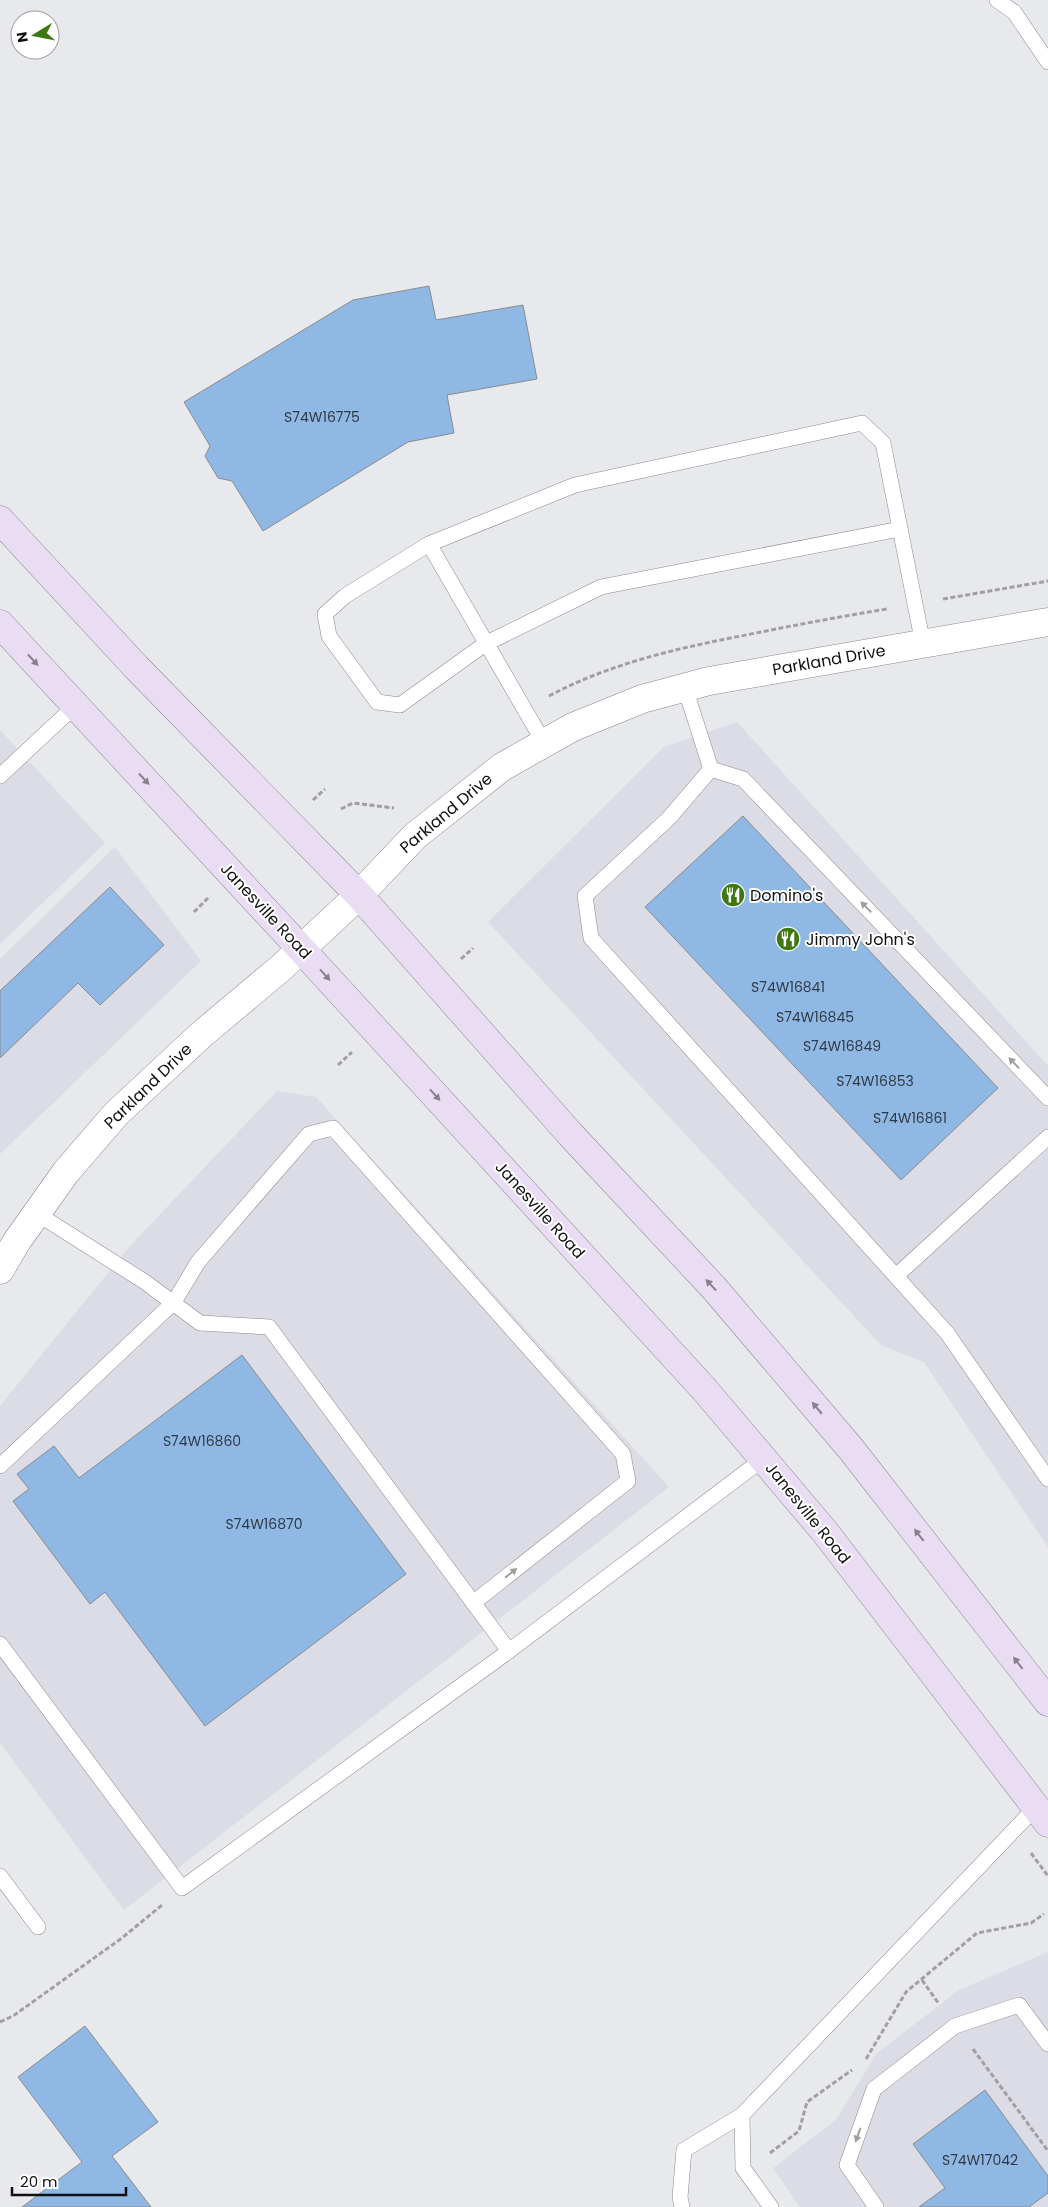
<svg xmlns="http://www.w3.org/2000/svg" width="1048" height="2207" viewBox="0 0 1048 2207" font-family="Poppins,sans-serif">
<style>
.built{fill:#dbdce6}
.building{fill:#90b8e4;stroke:#898b8d}
.lines{fill:none;stroke-linecap:round;stroke-linejoin:round}
.lane-casing{stroke:#8a8a8d;stroke-width:16}
.street-casing{stroke:#8a8a8d;stroke-width:29}
.secondary-casing{stroke:#8a8a8d;stroke-width:29}
.path{stroke:#a0a0a3;stroke-width:3;stroke-dasharray:5 2.5;stroke-linecap:butt}
.lane{stroke:#fff;stroke-width:15}
.street{stroke:#fff;stroke-width:28}
.secondary{stroke:#e9dcf3;stroke-width:28}
.oneway{fill:#87808d}
.oneway2{fill:#9f9fa0}
.labels{text-anchor:middle;dominant-baseline:central;stroke-width:4;stroke-linejoin:round;paint-order:stroke}
.number-label{font-size:14px;fill:#303a46}
.street-label{font-size:16px;fill:#101011;stroke:#fff}
.poi-label{font-size:16px;fill:#101011;stroke:#fff;text-anchor:start}
</style>
<rect width="100%" height="100%" fill="#e8e9ec"/>
<g class="built">
<polygon points="737,722 1048,1066 1048,1547 924,1362 881,1345 488,922 664,747"/>
<polygon points="0,730 105,843 0,944"/>
<polygon points="115,847 201,961 0,1154 0,959"/>
<polygon points="277,1091 316,1097 669,1487 124,1910 0,1743 0,1406 129,1247"/>
<polygon points="1048,1952 1048,2207 800,2207 773,2168 836,2120 876,2054 959,1990"/>
</g>
<g class="building">
<polygon points="429,286 436,320 523,305 537,379 447,395 454,433 408,442 263,531 232,481 218,478 205,456 210,446 184,402 353,300"/>
<polygon points="743,816 998,1088 901,1180 645,907"/>
<polygon points="110,887 164,945 100,1005 78,983 0,1058 0,991"/>
<polygon points="242,1355 406,1574 205,1726 105,1592 90,1604 13,1501 29,1489 17,1474 54,1446 79,1478"/>
<polygon points="85,2026 158,2122 112,2156 151,2207 22,2207 82,2162 18,2077"/>
<polygon points="985,2090 1048,2176 1048,2193 1029,2207 919,2207 945,2188 913,2144"/>
</g>
<g class="lines">
<g class="lane-casing">
<g id="lane">
<polyline points="997,0 1014,12 1048,62"/>
<polyline points="429,544 345,596 325,614 329,636 377,702 400,705 485,644 601,587 900,529"/>
<polyline points="685,688 711,769 669,818 585,896 591,938 947,1333 1048,1479"/>
<polyline points="544,743 429,544 575,485 862,423 883,443 923,644"/>
<polyline points="711,769 743,779 1048,1098"/>
<polyline points="0,776 76,705"/>
<polyline points="36,1213 145,1282 200,1323 269,1327 509,1651"/>
<polyline points="896,1276 1048,1137"/>
<polyline points="0,1466 174,1302 198,1262 309,1134 333,1128 623,1454 628,1481 473,1603"/>
<polyline points="0,1644 182,1888 509,1651 763,1459"/>
<polyline points="0,1876 38,1927"/>
<polyline points="682,2207 680,2197 684,2150 742,2115"/>
<polyline points="771,2207 743,2168 742,2115 1036,1807"/>
<polyline points="876,2207 847,2165 874,2089 955,2026 1019,2005 1048,2044"/>
</g>
</g>
<g class="street-casing">
<polyline id="street" points="0,1270 17,1241 66,1172 116,1114 202,1034 282,967 359,895 415,836 502,767 573,727 642,699 709,681 1048,622"/>
</g>
<g class="secondary-casing">
<g id="secondary">
<polyline points="0,520 137,668 359,895 570,1134 714,1288 851,1449 1048,1702"/>
<polyline points="0,624 301,949 704,1389 825,1532 1048,1823"/>
</g>
</g>
<g class="path">
<polyline points="943,599 1048,581"/>
<path d="M549 696C609 664 674 649 741 636 790 626 838 617 887 609"/>
<polyline points="313,800 325,789"/>
<polyline points="341,809 353,803 394,808"/>
<polyline points="194,912 208,898"/>
<polyline points="461,959 473,948"/>
<polyline points="338,1065 352,1052"/>
<polyline points="1031,1853 1048,1876"/>
<polyline points="922,1980 939,2004"/>
<polyline points="0,2022 13,2016 122,1938 162,1905"/>
<polyline points="973,2049 1048,2151"/>
<polyline points="866,2059 906,1992 977,1933 1031,1923 1044,1914"/>
<polyline points="770,2153 799,2131 807,2102 852,2070"/>
</g>
<use href="#lane" class="lane"/>
<use href="#street" class="street"/>
<use href="#secondary" class="secondary"/>
</g>
<defs><path id="oneway-solid" d="M-6-.8H1V-3.2L6.5 0L1 3.2V.8H-6Z" transform="scale(1.25)"/></defs>
<g class="oneway">
<use href="#oneway-solid" transform="translate(33 660) rotate(47)"/>
<use href="#oneway-solid" transform="translate(144 779) rotate(47)"/>
<use href="#oneway-solid" transform="translate(325 975) rotate(48)"/>
<use href="#oneway-solid" transform="translate(435 1095) rotate(48)"/>
<use href="#oneway-solid" transform="translate(711 1285) rotate(-133)"/>
<use href="#oneway-solid" transform="translate(817 1408) rotate(-130)"/>
<use href="#oneway-solid" transform="translate(919 1535) rotate(-128)"/>
<use href="#oneway-solid" transform="translate(1018 1663) rotate(-128)"/>
</g>
<g class="oneway2">
<use href="#oneway-solid" transform="translate(866 907) rotate(-134)"/>
<use href="#oneway-solid" transform="translate(1014 1063) rotate(-134)"/>
<use href="#oneway-solid" transform="translate(511 1573) rotate(-38)"/>
<use href="#oneway-solid" transform="translate(858 2135) rotate(110)"/>
</g>
<defs>
<g id="restaurant-disc" transform="scale(1.25)"><circle r="9.5" fill="#3e7810" stroke="#fff"/><path d="M-5-6h1v4h1v-4h1v4h1v-4h1v5L-1.5 .5V6h-2V.5L-5-1ZM5-6V6H3V1.5H1.5Q1.5-4 5-6Z" fill="#fff"/></g>
</defs>
<g fill-rule="evenodd">
<use href="#restaurant-disc" x="733" y="895"/>
<use href="#restaurant-disc" x="788" y="939"/>
</g>
<g class="labels">
<g class="number-label">
<text x="322" y="417">S74W16775</text>
<text x="788" y="987">S74W16841</text>
<text x="815" y="1017">S74W16845</text>
<text x="842" y="1046">S74W16849</text>
<text x="875" y="1081">S74W16853</text>
<text x="910" y="1118">S74W16861</text>
<text x="202" y="1441">S74W16860</text>
<text x="264" y="1524">S74W16870</text>
<text x="980" y="2160">S74W17042</text>
</g>
<g class="street-label">
<text transform="translate(829 660) rotate(-10)">Parkland Drive</text>
<text transform="translate(446 813) rotate(-40)">Parkland Drive</text>
<text transform="translate(266 911) rotate(47)">Janesville Road</text>
<text transform="translate(148 1086) rotate(-44)">Parkland Drive</text>
<text transform="translate(540 1210) rotate(48)">Janesville Road</text>
<text transform="translate(808 1513) rotate(51)">Janesville Road</text>
</g>
<g class="poi-label">
<text x="750" y="895">Domino's</text>
<text x="806" y="939">Jimmy John's</text>
</g>
</g>
<g transform="translate(35 35) rotate(260)"><circle r="24" fill="#ffffff" stroke="#9f9fa0"/>
<path d="M0-4L9 19L0 12L-9 19Z" fill="#3e7810"/>
<text y="-8" font-size="14" font-weight="bold" text-anchor="middle" fill="#101011">N</text>
</g>
<path d="M12 2187v8h114v-8" fill="none" stroke="#101011" stroke-width="2.5"/>
<text x="20" y="2187" font-size="15" fill="#101011" stroke="#ffffff" stroke-width="4" paint-order="stroke">20 m</text>
</svg>
